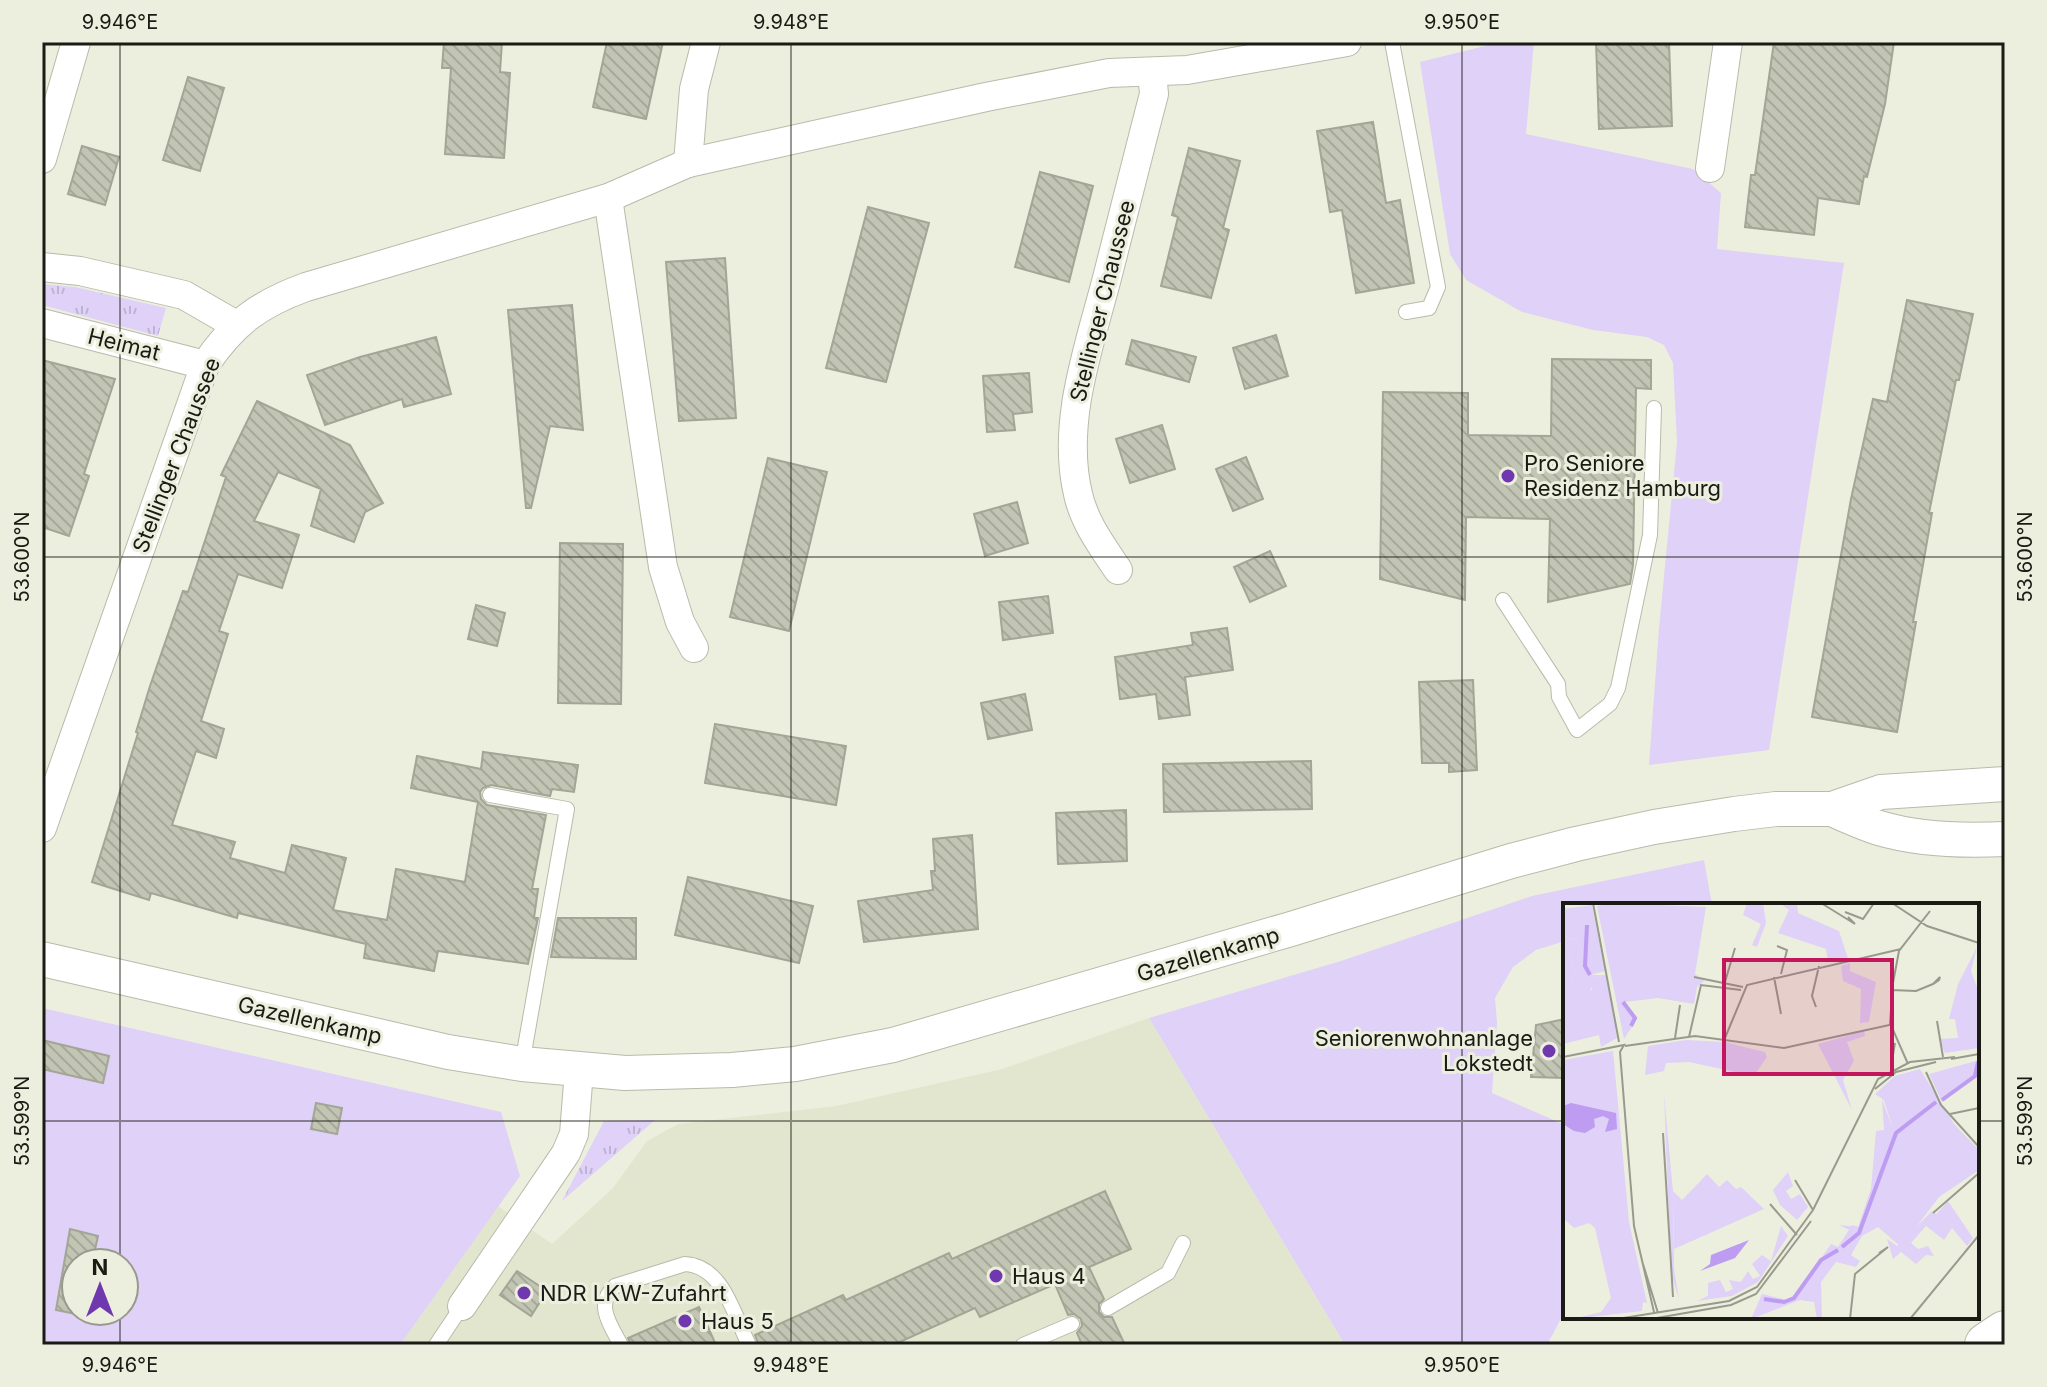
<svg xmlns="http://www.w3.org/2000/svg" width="2047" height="1387" viewBox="0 0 2047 1387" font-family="Inter,sans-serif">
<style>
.built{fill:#e3e6ce}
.grass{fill:url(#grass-tufts)}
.green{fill:#dfd1f7;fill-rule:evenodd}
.building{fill:url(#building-back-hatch);stroke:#a3a595;stroke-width:2}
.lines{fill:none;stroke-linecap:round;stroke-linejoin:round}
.service-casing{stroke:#b8bbaa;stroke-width:16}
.minor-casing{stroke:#b8bbaa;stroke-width:30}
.tertiary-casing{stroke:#b8bbaa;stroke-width:36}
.primary-casing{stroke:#b8bbaa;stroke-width:46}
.service{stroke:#fff;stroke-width:14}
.minor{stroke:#fff;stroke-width:28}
.tertiary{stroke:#fff;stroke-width:34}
.primary{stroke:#fff;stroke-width:44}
.ticks{fill:none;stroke:#1a1b15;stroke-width:2;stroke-opacity:0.45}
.poi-dot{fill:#7038af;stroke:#edefde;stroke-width:3}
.labels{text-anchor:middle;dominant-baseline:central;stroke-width:6;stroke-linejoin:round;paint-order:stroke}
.street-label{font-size:22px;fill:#1a1b15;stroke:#edefde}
.poi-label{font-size:22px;fill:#1a1b15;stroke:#edefde;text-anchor:start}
.inset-river{fill:none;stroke:#bd9cf1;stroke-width:4}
.inset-road{fill:none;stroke:#999a8e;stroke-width:2}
.view{fill:#c2185b;fill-opacity:0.15;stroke:#c2185b;stroke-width:4}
.inset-edge{fill:none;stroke:#1a1b15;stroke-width:4}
.neatline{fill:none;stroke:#1a1b15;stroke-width:3}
.ticks-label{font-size:20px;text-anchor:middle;fill:#1a1b15}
</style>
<defs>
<pattern id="grass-tufts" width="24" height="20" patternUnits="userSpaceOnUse" patternTransform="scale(2)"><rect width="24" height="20" fill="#dfd1f7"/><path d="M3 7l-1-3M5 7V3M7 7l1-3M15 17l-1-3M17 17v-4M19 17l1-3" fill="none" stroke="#bfb3d3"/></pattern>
<pattern id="building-back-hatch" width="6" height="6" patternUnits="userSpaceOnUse" patternTransform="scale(2)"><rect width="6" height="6" fill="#c2c5b4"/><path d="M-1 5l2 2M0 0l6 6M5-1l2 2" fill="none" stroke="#a6a99a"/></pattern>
</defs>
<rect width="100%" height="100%" fill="#edefde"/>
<polygon class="built" points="1149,1018 1345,1345 400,1345 498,1206 552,1244 613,1188 647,1141 678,1124 836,1106 1002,1069"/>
<g class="grass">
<polygon points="42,284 75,287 166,308 158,336 42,305"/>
<polygon points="655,1120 562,1201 604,1121"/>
</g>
<g class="green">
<polygon points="1501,42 1534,42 1526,134 1693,169 1721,193 1717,249 1844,263 1769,750 1649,765 1659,628 1677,442 1673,363 1664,345 1647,337 1593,330 1522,312 1466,280 1450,254 1420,62"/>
<polygon points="1704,860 1712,905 1565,905 1565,941 1536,950 1513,967 1495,998 1497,1023 1492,1093 1565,1125 1565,1311 1547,1345 1345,1345 1149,1018 1341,961 1532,896"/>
<path d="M42 1008 501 1112 520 1176 400 1345H42ZM76 1263H124V1311H76Z"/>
</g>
<g class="building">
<polygon points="444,42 502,42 500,72 510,73 504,158 445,154 451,68 442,68"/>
<polygon points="607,42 663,42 646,119 593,107"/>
<polygon points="1596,42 1669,42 1672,126 1599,129"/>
<polygon points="1774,42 1894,42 1885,104 1867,177 1864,176 1859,204 1818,198 1814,235 1745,227 1751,175 1755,175"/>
<polygon points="188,77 224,88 200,171 163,160"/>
<polygon points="1373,122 1386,203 1400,200 1414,283 1356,293 1342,210 1330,212 1317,131"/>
<polygon points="82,146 119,157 105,205 68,194"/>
<polygon points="1189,148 1240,161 1223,228 1229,230 1211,298 1161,286 1178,217 1172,215"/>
<polygon points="1040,172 1093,186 1069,282 1015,267"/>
<polygon points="868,207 929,223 886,382 826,368"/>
<polygon points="725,258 736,418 679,421 666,262"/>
<polygon points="1907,300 1973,314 1959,380 1956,380 1929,513 1932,513 1913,622 1916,622 1897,732 1812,717 1851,499 1873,399 1887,402"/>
<polygon points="572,305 583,430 550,426 531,508 526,508 508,310"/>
<polygon points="1276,335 1288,376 1245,389 1233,348"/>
<polygon points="436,337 451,394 404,407 402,399 325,425 307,375 360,357"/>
<polygon points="1132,340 1196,357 1189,382 1126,364"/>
<polygon points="1552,359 1651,360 1651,389 1636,388 1633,565 1630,584 1548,602 1550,519 1466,517 1465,600 1380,579 1383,392 1468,393 1468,435 1551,436"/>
<polygon points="42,360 115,379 84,474 89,476 69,536 42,527"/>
<polygon points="1029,373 1032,412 1013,414 1015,430 987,432 983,376"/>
<polygon points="257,401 350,445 383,503 365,512 354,542 311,526 321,489 278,472 254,521 299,535 282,588 238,574 219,631 228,634 201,721 224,729 216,758 196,751 172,825 235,842 230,858 285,873 292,845 346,858 333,910 387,920 396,869 465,882 478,802 411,788 417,756 481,769 483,752 578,765 574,792 552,789 550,796 491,785 483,788 480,792 481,799 487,805 546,815 532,889 538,889 534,918 538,918 528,964 438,951 434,971 364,958 366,944 238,913 237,918 151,893 149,900 92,882 138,733 136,732 150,686 183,591 188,592 226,477 221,475"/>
<polygon points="1162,425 1175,469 1130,483 1116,439"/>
<polygon points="1246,457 1263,499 1233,511 1216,469"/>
<polygon points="768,458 827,472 789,631 730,617"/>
<polygon points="1017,502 1028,543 985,556 974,514"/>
<polygon points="560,543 623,544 621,704 558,703"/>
<polygon points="1270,551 1286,586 1250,602 1234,567"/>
<polygon points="1048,596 1053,633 1003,640 999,602"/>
<polygon points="476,605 505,613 497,646 468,639"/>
<polygon points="1227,628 1233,670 1185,677 1190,715 1159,719 1156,694 1120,699 1115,657 1193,645 1191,633"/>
<polygon points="1473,680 1477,770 1449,772 1449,763 1422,763 1419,682"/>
<polygon points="1025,694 1032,730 988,739 981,703"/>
<polygon points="715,724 846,746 836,805 705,783"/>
<polygon points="1311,761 1312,809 1164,812 1163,764"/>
<polygon points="1126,810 1127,861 1058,864 1056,813"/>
<polygon points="972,835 978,929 864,942 858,901 933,890 931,871 935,871 933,839"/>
<polygon points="688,877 813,906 799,963 675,935"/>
<polygon points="558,918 636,918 636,959 551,957"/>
<polygon points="1565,1019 1565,1078 1531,1077 1536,1025"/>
<polygon points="42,1040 109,1056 103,1083 42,1069"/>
<polygon points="316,1103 342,1108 337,1134 311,1129"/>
<polygon points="1105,1191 1131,1249 1089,1267 1104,1299 1099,1304 1099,1312 1104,1317 1112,1317 1125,1345 1082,1345 1077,1333 1082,1326 1081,1319 1074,1314 1068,1315 1055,1284 980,1317 975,1308 893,1345 759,1345 755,1335 843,1295 846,1300 949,1253 952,1259"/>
<polygon points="70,1229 98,1236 92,1263 76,1263 76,1311 82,1311 81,1315 56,1310"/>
<polygon points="517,1271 547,1291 531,1316 500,1295"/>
<polygon points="699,1307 716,1345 631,1345 628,1338"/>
</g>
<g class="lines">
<g class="service-casing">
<g id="service">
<polyline points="1392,42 1438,287 1429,308 1406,312"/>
<polyline points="1503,600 1558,684 1559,697 1577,730 1610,704 1618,688 1650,535 1654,408"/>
<polyline points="490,795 567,809 522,1064"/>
<polyline points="1108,1308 1168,1273 1183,1243"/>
<polyline points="436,1345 462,1306"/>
<path d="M621 1345C611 1326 594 1304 615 1286L685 1264C723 1266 734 1315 749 1345"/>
<polyline points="1023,1345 1072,1324"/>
</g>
</g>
<g class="minor-casing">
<g id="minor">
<polyline points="42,159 76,42"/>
<polyline points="688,163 694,89 706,42"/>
<polyline points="1710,168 1728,42"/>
<polyline points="608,198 663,567 680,622 694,648"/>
<polyline points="42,267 80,271 184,295 236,325"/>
<polyline points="42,323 205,365"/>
<path d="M1118 570C1102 546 1084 522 1078 494 1061 423 1089 347 1107 278 1123 216 1138 155 1154 94L1152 72"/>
<path d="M42 828 205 365C233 323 259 304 306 287L608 198 688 163 986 97 1109 73 1187 70 1347 42"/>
<polyline points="462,1306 566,1153 574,1134 579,1071"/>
</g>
</g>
<g class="tertiary-casing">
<g id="tertiary">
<path d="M1832 809C1848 816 1863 823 1879 828 1919 840 1964 841 2005 839"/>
<polyline points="42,959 448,1052 522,1064 625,1073 732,1070 795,1064 893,1045 1291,929 1511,861 1576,844 1654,827 1734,814 1776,809 1832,809 1881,792 2005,784"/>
</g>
</g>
<g class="primary-casing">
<polyline id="primary" points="1987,1345 2005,1333"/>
</g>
<use href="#service" class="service"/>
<use href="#minor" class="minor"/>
<use href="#tertiary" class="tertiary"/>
<use href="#primary" class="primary"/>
</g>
<path class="ticks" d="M120 42V1263M791 42V1345M1462 42V1345M42 557H2005M42 1121H1565M1977 1121H2005M120 1311V1345"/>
<g class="poi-dot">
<circle cx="1508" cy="476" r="8"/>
<circle cx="1549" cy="1051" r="8"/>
<circle cx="996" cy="1276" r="8"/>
<circle cx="524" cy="1293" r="8"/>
<circle cx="685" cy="1321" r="8"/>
</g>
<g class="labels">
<g class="street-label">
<text transform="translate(1102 301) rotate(-76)">Stellinger Chaussee</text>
<text transform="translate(124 344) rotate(14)">Heimat</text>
<text transform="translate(176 455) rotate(-69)">Stellinger Chaussee</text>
<text transform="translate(1208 954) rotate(-16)">Gazellenkamp</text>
<text transform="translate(310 1020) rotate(13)">Gazellenkamp</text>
</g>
<g class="poi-label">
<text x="1524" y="463">Pro Seniore<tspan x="1524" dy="25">Residenz Hamburg</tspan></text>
<text x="1533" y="1038" text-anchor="end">Seniorenwohnanlage<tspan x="1533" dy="25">Lokstedt</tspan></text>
<text x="1012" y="1276">Haus 4</text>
<text x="540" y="1293">NDR LKW-Zufahrt</text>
<text x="701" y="1321">Haus 5</text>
</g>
</g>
<g transform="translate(1563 903)">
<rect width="416" height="416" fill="#edefde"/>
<path d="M101 191 110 288 111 366 116 396 108 370ZM319 196 331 229 295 331 276 322 295 324 308 286 313 228 321 227ZM369 308 378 315 363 323 348 340 355 346 365 343 371 353 363 352 353 361 338 349 330 356 324 336 334 343Z" fill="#dfd1f7"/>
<path d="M184 0H200L203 20 194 44 189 42 198 21 180 12ZM29 2 42 68 27 72 14 35 3 37 12 70 9 79 29 87 30 75 43 72 54 135 38 144 36 132 0 141V6Z" fill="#dfd1f7"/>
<path d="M50 0 143 4 132 71 141 78 134 84 131 101 95 95 62 99 74 116 61 136 34 3ZM217 0H234L235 10 276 28 285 55 265 59 263 46 215 30 226 7ZM14 35 27 72H43L30 75 31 83 20 92 9 78 12 70 3 37ZM414 44 408 68 416 89V145L382 150 376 136 395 135 392 116H386L395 81ZM287 60V68L313 79 306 119 297 120 298 86 280 78 278 63ZM301 128 302 133 284 139 291 158 280 177 289 207 255 141ZM123 137 161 139 202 149 204 154 191 173 126 159 103 160 101 168 82 172 85 143ZM50 148 66 319 84 400 80 399 79 408 10 416 38 409 48 395 32 325 26 320 11 325 0 315V157ZM416 157V171L379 199 366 171ZM357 166 391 221 416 247V267L376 294 338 344 315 324 299 333 288 352 297 358 293 364 273 359 258 379 259 416H254L251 399 237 397 188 416 199 391 224 397 234 391 268 341 275 344 289 322 296 324 329 223 321 197 312 191 332 173ZM225 269 230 283 223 288 228 296 237 291 245 304 234 317 217 302 210 287ZM144 271 156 284 164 277 173 286 178 284 201 306 111 346 110 288 119 297ZM385 298 410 335 404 343 389 325 381 337 363 323ZM218 323 225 333 195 379 169 393 134 398 145 393V380L157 377 163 389 170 386 166 377 178 379 185 368 190 376 197 373 189 361 199 352 208 358Z" fill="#dfd1f7"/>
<path d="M8 200 53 210 54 226 42 229 46 216 40 213 31 216 32 224 22 230 11 228 0 221V203ZM186 337 172 355 137 368 147 361 148 352Z" fill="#bd9cf1"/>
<path class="inset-river" d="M24 22 22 63 27 72M60 99 72 115 68 123M379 197 412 173 415 159M279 344 296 330 333 230 373 199M201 396 221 399 231 395 258 357 275 347"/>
<path class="inset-road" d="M30 0 56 139M258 0 292 21 285 14M329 0 364 23 416 40M282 9 300 16 311 0M214 43 224 47 218 71M131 74 180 84M211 74 218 111M162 79 172 45M329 87 353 88 370 81 376 77 377 74 370 81M253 104 249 93 256 63M374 118 380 154M126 134 138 82 178 87M112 135 117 102M162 135 184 82 338 46M62 143 132 133 221 145 331 121M0 154 61 142 57 149 71 323 91 409M388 156 416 151M345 161 327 120 330 80 336 48 367 8M328 164 332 140M363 169 378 202 416 244M312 186 333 169 373 159M387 211 416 205M100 230 110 394M232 277 250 307M207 301 234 332M370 310 416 270M80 361 95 410M54 416 166 398 194 384 250 307 315 176 347 159 392 154M88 416 168 402 193 391 248 318M287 416 292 371 325 344 316 350M347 416 416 332"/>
<path class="view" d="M161 57H329V171H161Z"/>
<rect width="416" height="416" class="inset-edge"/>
</g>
<rect width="2047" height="1387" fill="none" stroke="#edefde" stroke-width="88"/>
<g transform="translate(100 1287)"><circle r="38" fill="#edefde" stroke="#999a8e" stroke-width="2"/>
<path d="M0-6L14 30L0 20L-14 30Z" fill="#7038af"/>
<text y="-12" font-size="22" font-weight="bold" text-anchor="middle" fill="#1a1b15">N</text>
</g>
<rect x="44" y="44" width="1959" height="1299" class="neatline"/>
<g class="ticks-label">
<text x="120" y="29">9.946°E</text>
<text x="791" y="29">9.948°E</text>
<text x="1462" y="29">9.950°E</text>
<text transform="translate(22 557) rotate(-90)" y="7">53.600°N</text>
<text transform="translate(2025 557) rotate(-90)" y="7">53.600°N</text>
<text transform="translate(22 1121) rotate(-90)" y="7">53.599°N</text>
<text transform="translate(2025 1121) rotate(-90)" y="7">53.599°N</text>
<text x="120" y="1372">9.946°E</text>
<text x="791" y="1372">9.948°E</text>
<text x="1462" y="1372">9.950°E</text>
</g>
</svg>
